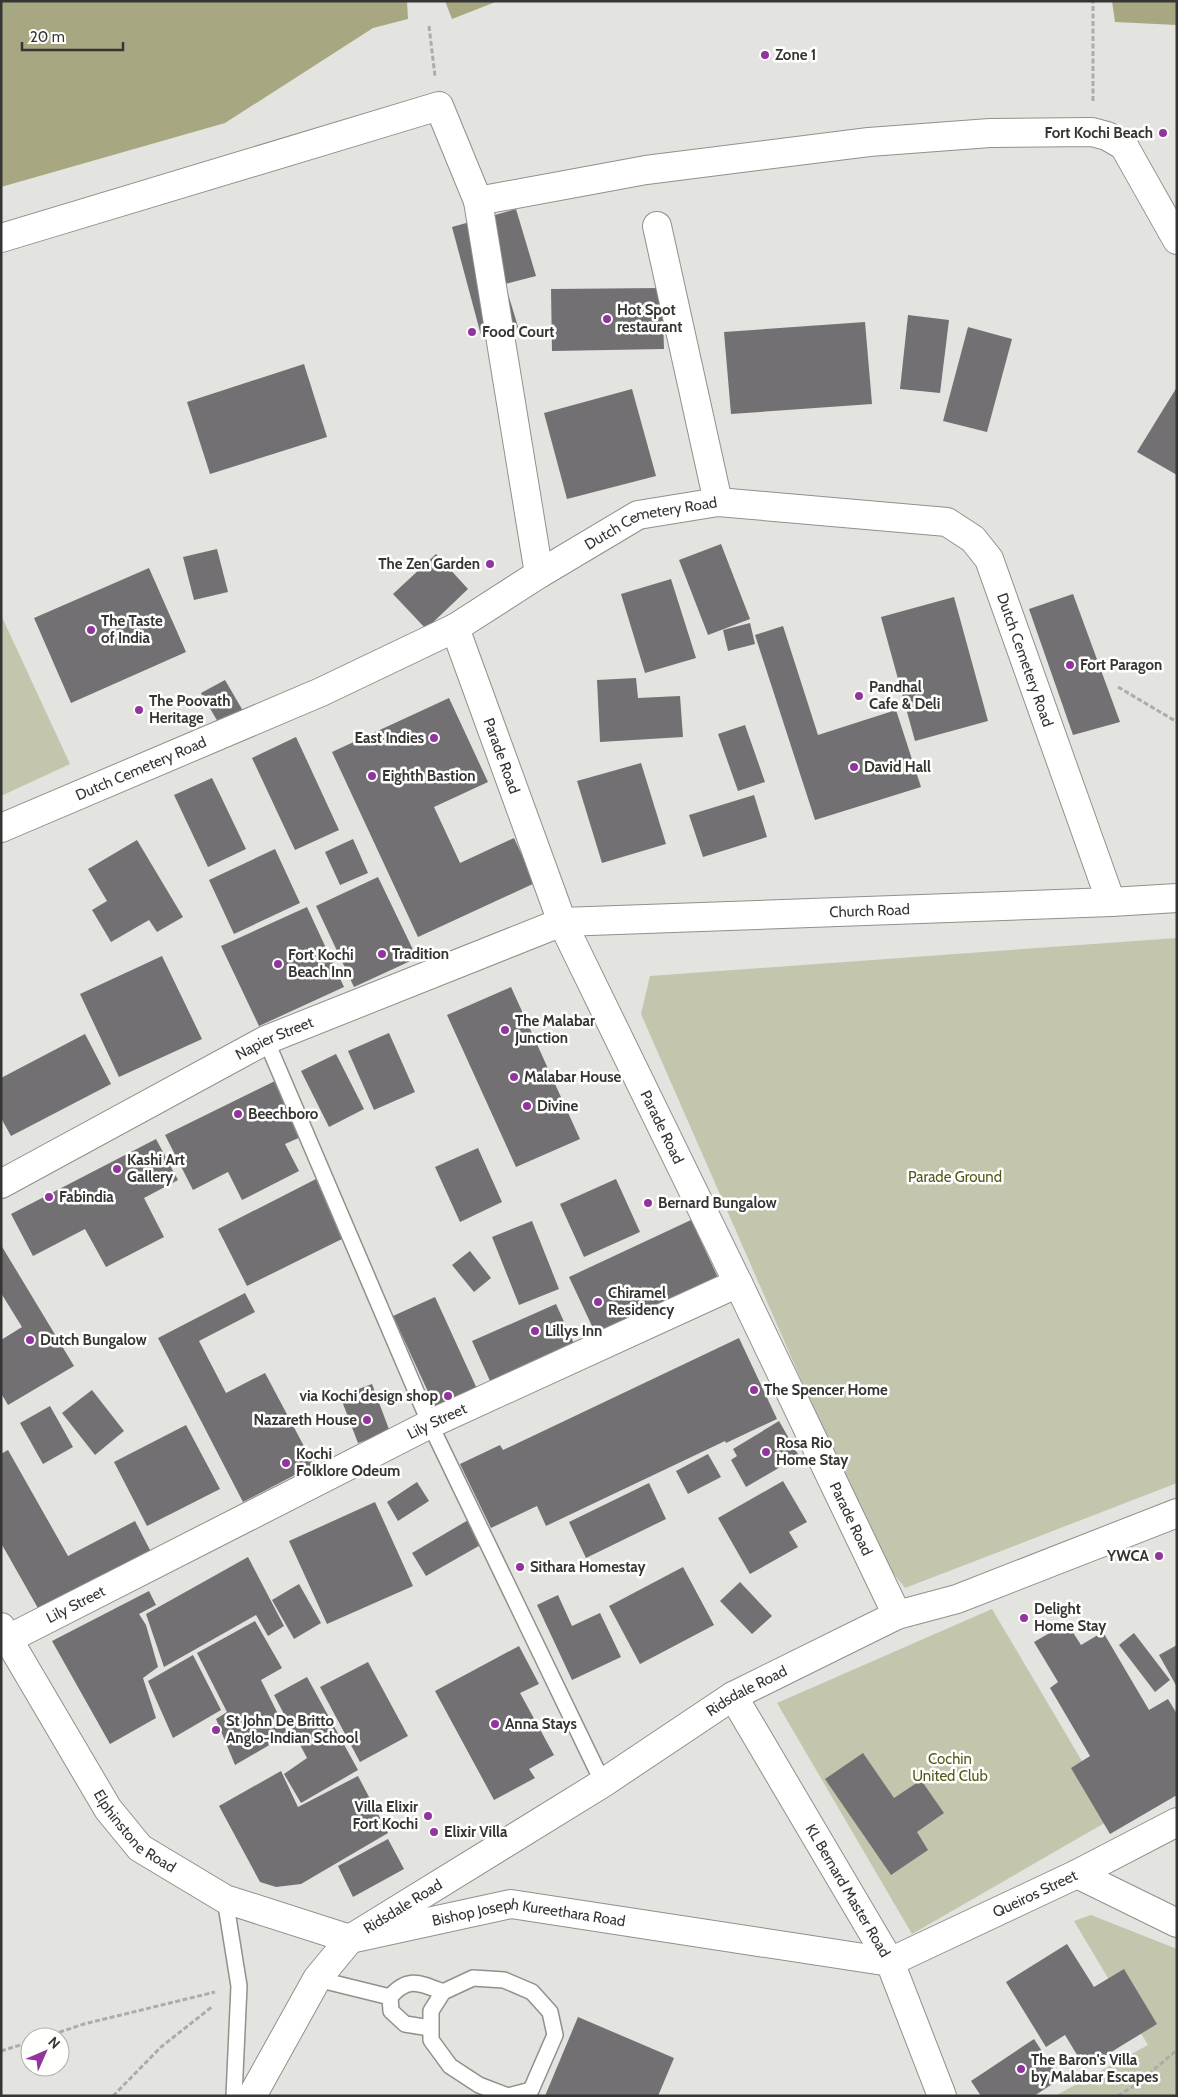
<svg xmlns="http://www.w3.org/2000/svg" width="1178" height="2097" viewBox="0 0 1178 2097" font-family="Cabin,sans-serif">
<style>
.green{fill:#c4c5ad}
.water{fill:#a7a882}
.building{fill:#727073}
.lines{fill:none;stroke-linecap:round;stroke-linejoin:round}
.lane-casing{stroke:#90908c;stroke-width:18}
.street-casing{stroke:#90908c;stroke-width:30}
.secondary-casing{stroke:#90908c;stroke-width:30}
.path{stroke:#acaca9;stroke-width:3;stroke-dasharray:5 2.5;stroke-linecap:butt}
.lane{stroke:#fff;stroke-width:15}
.street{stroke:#fff;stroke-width:28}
.secondary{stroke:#fff;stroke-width:28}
.poi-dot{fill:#92349d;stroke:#fffffe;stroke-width:2}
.labels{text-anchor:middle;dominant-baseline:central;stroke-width:5;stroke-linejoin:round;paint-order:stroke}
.poi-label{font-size:15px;font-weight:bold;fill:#353534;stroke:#fffffe;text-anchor:start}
.street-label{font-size:15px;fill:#353534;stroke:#fffffe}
.park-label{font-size:15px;fill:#575718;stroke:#fffffe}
</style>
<rect width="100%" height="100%" fill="#e3e3df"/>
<g class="green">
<polygon points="1,615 70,764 1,796"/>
<polygon points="1177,938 1177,1483 905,1588 877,1553 641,1014 650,976"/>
<polygon points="992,1609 1115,1817 912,1934 777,1703"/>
<polygon points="1091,1915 1177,1949 1177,2096 1055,2096 1148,2045 1074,1921"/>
</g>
<g class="water">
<polygon points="1,1 407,1 408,19 373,28 225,123 1,187"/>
<polygon points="445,1 498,1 452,19"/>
<polygon points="1112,1 1177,1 1177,25 1115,22"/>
</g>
<g class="building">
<polygon points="516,209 536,276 505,284 519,330 482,339 452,227"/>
<polygon points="662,288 664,349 552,351 551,289"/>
<polygon points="908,315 949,320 940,393 900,389"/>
<polygon points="865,322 872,404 731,414 724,332"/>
<polygon points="968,327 1012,339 987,432 943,421"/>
<polygon points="304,364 327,437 210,474 187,402"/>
<polygon points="1177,387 1177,475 1137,452"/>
<polygon points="632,389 656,476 567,499 544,413"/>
<polygon points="721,544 750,619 708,635 679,560"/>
<polygon points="217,549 228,592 194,600 183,557"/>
<polygon points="436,554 468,589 426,629 393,594"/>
<polygon points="149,568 186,652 71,703 34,618"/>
<polygon points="671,579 696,658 645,673 621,594"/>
<polygon points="1073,594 1120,722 1073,735 1029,609"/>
<polygon points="954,597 988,721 915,741 881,617"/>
<polygon points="750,623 755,644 728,651 723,630"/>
<polygon points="783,626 818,735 896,710 921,787 815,820 755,635"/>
<polygon points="636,678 638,698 680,696 683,737 600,742 597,680"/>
<polygon points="225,680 246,716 222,729 201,693"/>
<polygon points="449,698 488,782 434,807 460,863 514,838 535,883 418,937 332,752"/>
<polygon points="745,725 765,782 738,791 718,734"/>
<polygon points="296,737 339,830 295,850 252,758"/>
<polygon points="641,763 666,844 602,863 577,781"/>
<polygon points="212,778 246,849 208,867 174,795"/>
<polygon points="754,795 767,837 703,857 689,815"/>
<polygon points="353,839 368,873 340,885 325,852"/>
<polygon points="137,840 183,917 157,932 149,920 111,942 92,910 107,901 88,869"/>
<polygon points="275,849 300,903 234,934 209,880"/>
<polygon points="378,877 417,958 354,987 316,906"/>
<polygon points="307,907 344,987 259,1026 221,946"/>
<polygon points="162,956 202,1039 119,1077 80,994"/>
<polygon points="511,987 580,1139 516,1167 447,1015"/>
<polygon points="389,1033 415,1092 374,1110 348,1051"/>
<polygon points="85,1034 111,1084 11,1136 1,1118 1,1078"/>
<polygon points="336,1054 364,1109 329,1127 301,1071"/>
<polygon points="275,1081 303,1136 285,1144 299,1171 242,1200 228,1172 193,1190 165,1135"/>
<polygon points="156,1139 178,1180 144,1198 164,1237 106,1267 85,1229 33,1256 11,1214"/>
<polygon points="478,1148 502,1202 460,1222 435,1167"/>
<polygon points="318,1178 348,1236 247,1286 218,1229"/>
<polygon points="616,1179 640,1232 584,1257 560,1204"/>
<polygon points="691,1220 721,1284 599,1341 569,1277"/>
<polygon points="532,1221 559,1289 519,1305 492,1237"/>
<polygon points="1,1245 74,1366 8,1405 1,1393 1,1340 22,1327 1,1293"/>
<polygon points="470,1251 491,1278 474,1292 452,1265"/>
<polygon points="245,1293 255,1312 199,1341 226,1393 265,1373 314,1465 243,1502 158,1338"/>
<polygon points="435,1297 478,1391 436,1409 393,1316"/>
<polygon points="556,1304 575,1346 491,1383 472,1341"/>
<polygon points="739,1338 777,1419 726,1443 725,1441 546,1526 537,1506 491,1528 460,1464 500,1445 503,1450"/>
<polygon points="372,1384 390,1432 358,1443 340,1396"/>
<polygon points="92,1390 124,1431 95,1455 62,1413"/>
<polygon points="50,1406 73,1447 43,1464 20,1423"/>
<polygon points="779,1421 799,1456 746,1487 731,1460 737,1456 733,1449"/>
<polygon points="186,1425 220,1489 147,1526 114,1462"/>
<polygon points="8,1450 68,1556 135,1521 151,1552 39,1610 1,1543 1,1454"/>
<polygon points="708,1454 721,1477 688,1494 676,1471"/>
<polygon points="783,1481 807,1522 789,1532 798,1547 750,1574 718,1518"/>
<polygon points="417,1482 429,1501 398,1521 387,1502"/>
<polygon points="649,1483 666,1519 586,1558 569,1522"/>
<polygon points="375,1502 413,1586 327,1624 289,1541"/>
<polygon points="470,1519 484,1543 426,1576 412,1553"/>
<polygon points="248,1557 284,1626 268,1636 256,1615 164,1667 146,1614"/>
<polygon points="683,1567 714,1625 640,1664 609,1606"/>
<polygon points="740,1582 772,1616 752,1634 720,1601"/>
<polygon points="299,1584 321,1623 294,1639 272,1600"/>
<polygon points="149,1591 156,1605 139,1614 146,1625 158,1667 143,1678 156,1718 110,1744 52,1641"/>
<polygon points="558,1595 572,1626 600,1613 621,1657 572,1680 537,1605"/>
<polygon points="255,1621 282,1668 261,1680 288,1734 235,1765 216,1719 227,1712 197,1653"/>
<polygon points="1067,1623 1081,1645 1103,1632 1149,1710 1168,1699 1177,1714 1177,1795 1110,1834 1071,1768 1090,1756 1050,1688 1058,1682 1034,1642"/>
<polygon points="1134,1633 1170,1680 1155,1692 1119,1645"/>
<polygon points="1177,1645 1177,1687 1159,1655"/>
<polygon points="519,1646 539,1684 520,1693 554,1755 529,1769 535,1778 494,1800 435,1691"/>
<polygon points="193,1655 221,1710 173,1738 148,1681"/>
<polygon points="368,1662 408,1736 360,1762 320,1687"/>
<polygon points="307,1677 358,1770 301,1803 284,1774 307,1758 274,1695"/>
<polygon points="863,1753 894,1798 921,1780 944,1813 917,1832 928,1850 891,1875 825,1779"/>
<polygon points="281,1771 298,1807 358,1776 388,1833 301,1884 276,1887 260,1882 219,1806"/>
<polygon points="388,1839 404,1869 353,1897 338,1866"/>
<polygon points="1067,1944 1094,1987 1124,1969 1157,2024 1085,2068 1065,2035 1046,2047 1006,1982"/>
<polygon points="578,2017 674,2058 658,2096 545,2096"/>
<polygon points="1034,2039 1060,2079 1034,2096 981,2096 971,2081"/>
</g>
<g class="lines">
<g class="lane-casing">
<g id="lane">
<polyline points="266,1040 430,1424 603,1783"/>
<polyline points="225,1899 239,1986 234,2096"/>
<polygon points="473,1978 504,1980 532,1992 550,2012 555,2035 531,2090 508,2096 479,2085 450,2066 431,2040 431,2011 443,1992"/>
<polyline points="317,1979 390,1997"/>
<path d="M430 2028 405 2024 391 2011 390 1997C408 1976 420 1983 443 1992"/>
</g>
</g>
<g class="street-casing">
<g id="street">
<polyline points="478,201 539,574"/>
<polyline points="657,226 718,502"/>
<polyline points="1,238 439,106 478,201 646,170 869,142 990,133 1092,132 1107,136 1124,146 1177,240"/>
<path id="s1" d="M455 628 562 922 738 1283 897 1615"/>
<path id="s2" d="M1 828 321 692 455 628 539 574 638 515 718 502 947 522 973 539 989 559 1111 902"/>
<path id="s3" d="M8 1639 430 1424 738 1283"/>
<path id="s4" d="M733 1696 890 1962 1077 1874 1177 1822"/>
<polyline points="1077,1874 1177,1923"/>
</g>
</g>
<g class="secondary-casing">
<g id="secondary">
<path id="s5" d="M1 1184 266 1040 562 922 1111 902 1177 898"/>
<path id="s6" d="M1 1627 108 1809 140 1848 225 1899 350 1939"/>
<path id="s7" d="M350 1939 603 1783 733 1696 897 1615 957 1599 1177 1513"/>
<path id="s8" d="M252 2096 317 1979 350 1939 511 1904 890 1962 942 2096"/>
</g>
</g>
<g class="path">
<polyline points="429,26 435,76"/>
<polyline points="1093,101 1093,1"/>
<polyline points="1118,687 1177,722"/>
<polyline points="45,2037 84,2024 215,1992"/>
<polyline points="1,2051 30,2042"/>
<polyline points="113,2096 161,2047 213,2006"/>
<polyline points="1118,2096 1137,2084 1177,2050"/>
</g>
<use href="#lane" class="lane"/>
<use href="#street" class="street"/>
<use href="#secondary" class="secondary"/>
</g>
<g class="poi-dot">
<circle cx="765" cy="55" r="5"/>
<circle cx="1163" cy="133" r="5"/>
<circle cx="607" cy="319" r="5"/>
<circle cx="472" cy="332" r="5"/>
<circle cx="490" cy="564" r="5"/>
<circle cx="91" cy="630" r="5"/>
<circle cx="1070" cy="665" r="5"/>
<circle cx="859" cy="696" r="5"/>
<circle cx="139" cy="710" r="5"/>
<circle cx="434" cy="738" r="5"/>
<circle cx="854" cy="767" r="5"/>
<circle cx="372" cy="776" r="5"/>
<circle cx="382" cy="954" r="5"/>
<circle cx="278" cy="964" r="5"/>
<circle cx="505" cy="1030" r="5"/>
<circle cx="514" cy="1077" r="5"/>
<circle cx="527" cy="1106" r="5"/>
<circle cx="238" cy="1114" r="5"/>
<circle cx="117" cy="1169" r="5"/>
<circle cx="49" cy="1197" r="5"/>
<circle cx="648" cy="1203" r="5"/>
<circle cx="598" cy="1302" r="5"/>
<circle cx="535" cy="1331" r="5"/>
<circle cx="30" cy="1340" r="5"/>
<circle cx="754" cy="1390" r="5"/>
<circle cx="448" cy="1396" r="5"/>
<circle cx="367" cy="1420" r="5"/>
<circle cx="766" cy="1452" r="5"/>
<circle cx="286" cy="1463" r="5"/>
<circle cx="1159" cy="1556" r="5"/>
<circle cx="520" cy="1567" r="5"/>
<circle cx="1024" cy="1618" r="5"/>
<circle cx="495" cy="1724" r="5"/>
<circle cx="216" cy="1730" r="5"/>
<circle cx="428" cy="1816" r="5"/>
<circle cx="434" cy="1832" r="5"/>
<circle cx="1021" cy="2069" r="5"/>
</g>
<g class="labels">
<g class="poi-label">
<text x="775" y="55">Zone 1</text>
<text x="1153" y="133" text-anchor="end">Fort Kochi Beach</text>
<text x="617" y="310">Hot Spot<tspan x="617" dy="17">restaurant</tspan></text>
<text x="482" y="332">Food Court</text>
<text x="480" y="564" text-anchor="end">The Zen Garden</text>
<text x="101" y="621">The Taste<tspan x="101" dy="17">of India</tspan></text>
<text x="1080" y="665">Fort Paragon</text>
<text x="869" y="687">Pandhal<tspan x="869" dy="17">Cafe &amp; Deli</tspan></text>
<text x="149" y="701">The Poovath<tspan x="149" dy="17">Heritage</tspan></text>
<text x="424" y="738" text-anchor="end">East Indies</text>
<text x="864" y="767">David Hall</text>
<text x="382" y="776">Eighth Bastion</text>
<text x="392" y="954">Tradition</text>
<text x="288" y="955">Fort Kochi<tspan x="288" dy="17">Beach Inn</tspan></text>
<text x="515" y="1021">The Malabar<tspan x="515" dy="17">Junction</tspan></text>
<text x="524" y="1077">Malabar House</text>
<text x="537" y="1106">Divine</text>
<text x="248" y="1114">Beechboro</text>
<text x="127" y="1160">Kashi Art<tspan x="127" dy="17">Gallery</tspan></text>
<text x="59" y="1197">Fabindia</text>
<text x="658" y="1203">Bernard Bungalow</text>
<text x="608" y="1293">Chiramel<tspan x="608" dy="17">Residency</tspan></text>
<text x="545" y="1331">Lillys Inn</text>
<text x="40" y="1340">Dutch Bungalow</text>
<text x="764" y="1390">The Spencer Home</text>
<text x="438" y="1396" text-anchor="end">via Kochi design shop</text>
<text x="357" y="1420" text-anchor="end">Nazareth House</text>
<text x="776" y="1443">Rosa Rio<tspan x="776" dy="17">Home Stay</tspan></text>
<text x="296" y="1454">Kochi<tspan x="296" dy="17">Folklore Odeum</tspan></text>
<text x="1149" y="1556" text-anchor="end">YWCA</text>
<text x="530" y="1567">Sithara Homestay</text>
<text x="1034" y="1609">Delight<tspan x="1034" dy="17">Home Stay</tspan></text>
<text x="226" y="1721">St John De Britto<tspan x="226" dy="17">Anglo-Indian School</tspan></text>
<text x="505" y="1724">Anna Stays</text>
<text x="418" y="1807" text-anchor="end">Villa Elixir<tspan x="418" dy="17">Fort Kochi</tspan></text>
<text x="444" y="1832">Elixir Villa</text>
<text x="1031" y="2060">The Baron's Villa<tspan x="1031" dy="17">by Malabar Escapes</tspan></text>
</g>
<g class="street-label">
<text stroke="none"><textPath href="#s2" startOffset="721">Dutch Cemetery Road</textPath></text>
<text stroke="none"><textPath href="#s2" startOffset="1186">Dutch Cemetery Road</textPath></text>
<text stroke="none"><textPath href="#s1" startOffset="136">Parade Road</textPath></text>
<text stroke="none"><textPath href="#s2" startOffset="152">Dutch Cemetery Road</textPath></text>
<text stroke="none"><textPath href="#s5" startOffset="928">Church Road</textPath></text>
<text stroke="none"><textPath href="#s5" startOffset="310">Napier Street</textPath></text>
<text stroke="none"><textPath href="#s1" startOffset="541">Parade Road</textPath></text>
<text stroke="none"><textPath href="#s3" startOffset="481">Lily Street</textPath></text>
<text stroke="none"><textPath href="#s1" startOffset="976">Parade Road</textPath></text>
<text stroke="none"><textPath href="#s3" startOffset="76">Lily Street</textPath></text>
<text stroke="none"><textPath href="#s7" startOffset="468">Ridsdale Road</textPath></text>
<text stroke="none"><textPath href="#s6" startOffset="246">Elphinstone Road</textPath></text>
<text stroke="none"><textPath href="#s4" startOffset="226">KL Bernard Master Road</textPath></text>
<text stroke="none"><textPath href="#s4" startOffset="469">Queiros Street</textPath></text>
<text stroke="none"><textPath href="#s7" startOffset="62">Ridsdale Road</textPath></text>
<text stroke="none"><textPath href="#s8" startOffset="368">Bishop Joseph Kureethara Road</textPath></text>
</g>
<g class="park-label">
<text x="955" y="1177">Parade Ground</text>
<text x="950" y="1759">Cochin<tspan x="950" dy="17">United Club</tspan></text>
</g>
</g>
<rect width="1178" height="2097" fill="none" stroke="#353534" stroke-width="5"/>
<g transform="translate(45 2052) rotate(45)"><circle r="24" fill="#fffffe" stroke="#aeaead"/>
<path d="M0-4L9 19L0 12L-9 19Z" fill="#92349d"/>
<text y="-8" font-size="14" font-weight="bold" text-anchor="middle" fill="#353534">N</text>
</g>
<path d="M22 42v8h101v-8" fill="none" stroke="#353534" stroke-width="2.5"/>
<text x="30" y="42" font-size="15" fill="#353534" stroke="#fffffe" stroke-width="4" paint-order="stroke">20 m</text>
</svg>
